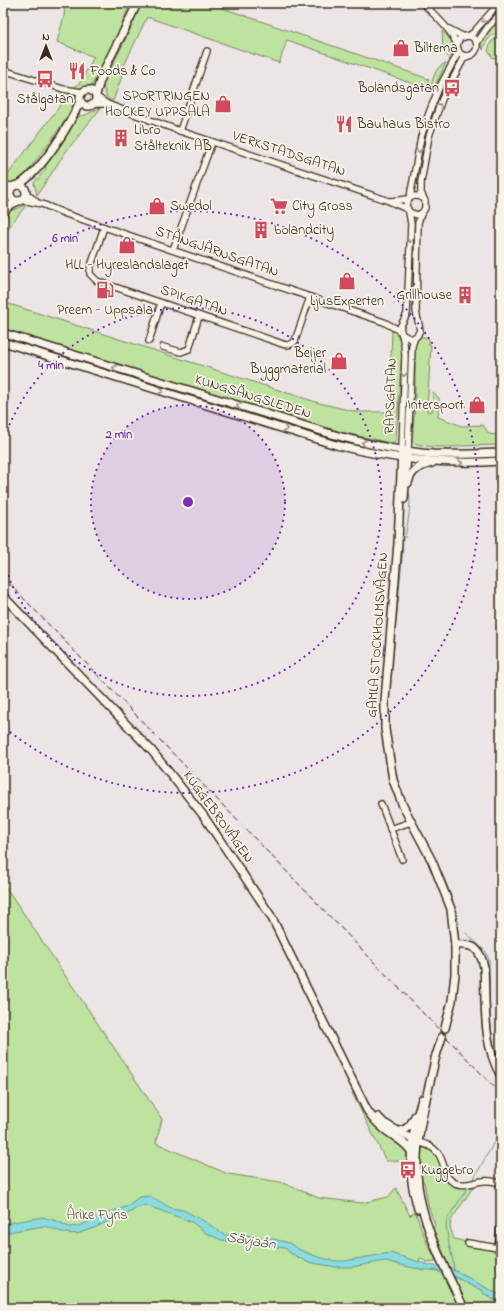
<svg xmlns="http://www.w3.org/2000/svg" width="504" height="1311" viewBox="0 0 504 1311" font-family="'Indie Flower',sans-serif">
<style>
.green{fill:#bee39e;stroke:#7c865e}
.water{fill:#8adbe0;stroke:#6a9492}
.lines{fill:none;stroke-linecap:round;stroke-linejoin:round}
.stream{stroke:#6a9492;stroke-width:1}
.minor-casing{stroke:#3b2a1e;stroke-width:8}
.major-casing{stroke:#3b2a1e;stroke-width:10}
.minor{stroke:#f7f3e8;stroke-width:5.5}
.major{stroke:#f7f3e8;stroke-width:7}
.rail{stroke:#3b2a1e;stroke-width:1;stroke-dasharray:6 3;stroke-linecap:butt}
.oneway{stroke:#998e83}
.ring{fill:none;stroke:#7b2cbf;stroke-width:2;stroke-dasharray:2 4}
.labels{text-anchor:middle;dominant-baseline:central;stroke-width:3.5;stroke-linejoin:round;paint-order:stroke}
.poi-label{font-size:14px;fill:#3b2a1e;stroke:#f7f3e8;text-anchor:start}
.street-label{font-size:14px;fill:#3b2a1e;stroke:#f7f3e8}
.park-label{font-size:14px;fill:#554f38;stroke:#f7f3e8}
.water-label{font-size:15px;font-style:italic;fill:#4f564e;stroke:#f7f3e8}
.centre{fill:#7b2cbf;stroke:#f7f3e8;stroke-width:2}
.ring-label{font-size:12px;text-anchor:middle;font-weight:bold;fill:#7b2cbf;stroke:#f7f3e8;stroke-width:3.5;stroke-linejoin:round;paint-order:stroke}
</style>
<rect width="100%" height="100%" fill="#ece5e6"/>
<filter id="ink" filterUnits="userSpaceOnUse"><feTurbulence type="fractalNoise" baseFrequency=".025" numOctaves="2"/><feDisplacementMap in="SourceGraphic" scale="8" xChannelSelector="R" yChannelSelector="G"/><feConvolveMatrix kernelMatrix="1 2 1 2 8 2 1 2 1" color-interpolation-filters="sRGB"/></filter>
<g filter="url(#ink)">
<g class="green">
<polygon points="65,3 130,3 118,34 92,85 78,91 75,107 21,181 8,186 5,201 3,203 3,181 74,87 79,84 94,57 57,42 64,16"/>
<path d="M141 3H208L429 79 425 88 287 40 279 63 147 17 120 74 122 76 113 101 107 98 102 84C116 58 131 31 141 3Z"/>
<path d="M501 17V31C491 36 486 39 483 50L480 42Z"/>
<path d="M442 31C453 42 457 46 450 60L443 48Z"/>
<polygon points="501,35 501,57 493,58 488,51 491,42"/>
<path d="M446 63 433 90 431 91 430 89C433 79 435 66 446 63Z"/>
<path d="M101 108 67 150 37 195 34 183 46 169V162L79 116C88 116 92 110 101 108Z"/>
<polygon points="27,204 3,235 3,220 9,209 14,210"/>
<polygon points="3,302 319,403 357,412 389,412 392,330 394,330 401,342 402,351 396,440 392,443 386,442 341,432 3,329"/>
<path d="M420 337H426L429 339V344L431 345 427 411 432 412 433 392 439 398 438 417 462 426 483 425 489 434 497 435 501 431V445L458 446V447C443 447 425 448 412 442L415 404V343Z"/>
<path d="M3 883 162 1119 156 1143 228 1174 280 1182 319 1198 362 1203 388 1197 396 1188 410 1216 415 1211 424 1236 436 1261 426 1262 421 1258 419 1259 421 1269C444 1270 444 1273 453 1293L460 1291 454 1277 460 1279 473 1287 482 1290 485 1295 496 1301 492 1308H3Z"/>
<path d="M354 1092C360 1102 365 1114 373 1122 384 1134 418 1146 404 1166L399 1161H386L352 1093Z"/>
<path d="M425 1144 432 1147 451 1181 476 1183 451 1220 450 1227 454 1239 463 1241 467 1247 470 1245 494 1249 499 1251 497 1270 501 1274V1296L452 1269 449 1266 433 1228 435 1225 428 1205 424 1182 421 1180C420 1169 418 1153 425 1144Z"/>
</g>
<polygon class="water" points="150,1196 171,1208 183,1210 204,1221 224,1235 239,1234 273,1239 289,1243 300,1250 318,1257 335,1261 344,1261 390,1253 429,1265 452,1269 501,1296 501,1303 485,1295 482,1290 473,1287 456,1277 441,1273 437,1270 424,1270 409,1267 385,1261 352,1267 336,1267 307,1262 290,1253 285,1248 221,1240 206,1233 192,1222 145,1205 137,1208 126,1215 111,1220 94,1228 77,1234 65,1233 44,1226 3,1233 3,1224 42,1217 57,1221 69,1227 79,1226 107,1213 126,1207 139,1197"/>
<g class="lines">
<g class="stream">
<path d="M405 538C407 525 412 505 409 492"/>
<polyline points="388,706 403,549"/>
<polyline points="395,773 404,798"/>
<path d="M406 803C427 843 450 881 459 925"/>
<path d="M466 933 486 952 489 960C490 994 487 1037 501 1068"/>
<polyline points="473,1180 497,1137 501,1124"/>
<polyline points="454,1271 453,1261 449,1245 446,1225 448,1218 469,1186"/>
</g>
<g class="minor-casing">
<g id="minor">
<path d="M423 3C435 16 451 29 457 45"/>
<polyline points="449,29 464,37"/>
<polyline points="468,36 473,33 499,3"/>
<circle cx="467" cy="46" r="10"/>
<polyline points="477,43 487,28 501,13"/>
<polyline points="3,70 63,89 82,92"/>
<polyline points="97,97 107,104 180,131 336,183 389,201 407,209"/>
<polyline points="94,104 107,104"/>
<polyline points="180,131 207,51"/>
<polyline points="3,185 14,186"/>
<polyline points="3,188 10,193"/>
<polyline points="26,194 35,200"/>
<polyline points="410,197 421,137 429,113 439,88 456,57 458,49"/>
<path d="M423 198C415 194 408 196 406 205L409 212 417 215 422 213 425 208V201L421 193V182L429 136 442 99 464 58 468 56"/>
<polyline points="22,200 42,204 66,214 363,315 384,322 400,331"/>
<polyline points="391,201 408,199"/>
<path d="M104 227 90 269V274L97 281 277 342C284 345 290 347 295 341L310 297"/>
<polyline points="173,250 212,142"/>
<polyline points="403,335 411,339 417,336 420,330 416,311 418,223 421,214"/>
<polyline points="149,341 161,303"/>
<polyline points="163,347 181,352 189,349 199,316"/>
<polyline points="402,450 405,355 404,343 400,327 407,314 411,224 409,212"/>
<polyline points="408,451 412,346 415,337"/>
<polyline points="381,804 402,859"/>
<polyline points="390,829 411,822"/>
<path d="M418 1142C425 1144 432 1146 437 1152 446 1161 442 1178 455 1183 464 1187 474 1182 483 1181 489 1180 495 1182 501 1183"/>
<polyline points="501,1219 498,1248 501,1250"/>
<polyline points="468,1243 498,1248"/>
</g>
</g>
<g class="major-casing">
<g id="major">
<circle cx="88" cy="98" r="8"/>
<path d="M96 95C103 64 125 33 137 3"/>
<path d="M18 185C41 172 70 125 80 101"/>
<circle cx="18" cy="193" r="8"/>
<polyline points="3,213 9,206 18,201"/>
<path d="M3 333 328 433C362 443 397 451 433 454 456 455 479 454 501 453"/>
<path d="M3 342 336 445C392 459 442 465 501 461"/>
<polyline points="402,450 398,543 385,700 385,729 393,780 403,806 432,861 451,909 455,945 455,974 452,1001 445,1028"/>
<path d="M408 483C411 470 420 466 432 463"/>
<polyline points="404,499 407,455"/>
<path d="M3 596 152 751 203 815 271 916 367 1110C371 1116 376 1122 382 1127 391 1136 406 1141 412 1153"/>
<path d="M455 945C474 943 480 949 484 967 486 1003 482 1044 501 1076"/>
<path d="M436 1055C428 1094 415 1134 417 1174 419 1220 444 1267 464 1308"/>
<polyline points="435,1059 442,1037"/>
<polyline points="378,1117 384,1123 410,1138 413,1141"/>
<path d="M398 1132C408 1129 411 1125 415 1116"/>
<path d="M418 1209C416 1200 413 1191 412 1182 409 1155 414 1125 422 1099"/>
</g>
</g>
<use href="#minor" class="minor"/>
<use href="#major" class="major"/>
<polyline class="rail" points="3,577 501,1094"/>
</g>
<defs><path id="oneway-chevron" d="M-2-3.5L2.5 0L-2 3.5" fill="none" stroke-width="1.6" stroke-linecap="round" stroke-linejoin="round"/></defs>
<g class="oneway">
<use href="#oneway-chevron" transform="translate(484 20) rotate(130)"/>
<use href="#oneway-chevron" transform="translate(439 106) rotate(-69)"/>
<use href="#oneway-chevron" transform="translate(419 150) rotate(100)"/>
<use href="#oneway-chevron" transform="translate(410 240) rotate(93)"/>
<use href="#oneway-chevron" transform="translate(115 368) rotate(-163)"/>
<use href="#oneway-chevron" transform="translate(404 374) rotate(92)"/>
<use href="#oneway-chevron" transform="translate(161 391) rotate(17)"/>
<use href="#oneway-chevron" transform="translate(239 406) rotate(-163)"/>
<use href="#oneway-chevron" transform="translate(285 429) rotate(17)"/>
<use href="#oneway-chevron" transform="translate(364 443) rotate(-168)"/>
<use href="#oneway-chevron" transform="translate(460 463)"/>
</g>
</g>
<circle cx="188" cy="502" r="97" fill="#7b2cbf" fill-opacity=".12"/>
<g class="ring">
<circle cx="188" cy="502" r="97"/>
<path d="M3 442A194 194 0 1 1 3 562"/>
<path d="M5 276A291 291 0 1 1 5 728"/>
</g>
<defs>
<g id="shop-bare" transform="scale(1.38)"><path d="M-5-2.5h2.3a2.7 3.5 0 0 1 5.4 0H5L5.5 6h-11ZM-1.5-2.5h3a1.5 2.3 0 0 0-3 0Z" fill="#d1495b" stroke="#f7f3e8" stroke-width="2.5" paint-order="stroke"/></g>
<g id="restaurant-bare" transform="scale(1.38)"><path d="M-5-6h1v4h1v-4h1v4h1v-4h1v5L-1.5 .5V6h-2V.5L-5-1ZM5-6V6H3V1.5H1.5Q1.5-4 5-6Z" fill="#d1495b" stroke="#f7f3e8" stroke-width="2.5" paint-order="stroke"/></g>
<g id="bus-bare" transform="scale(1.38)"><path d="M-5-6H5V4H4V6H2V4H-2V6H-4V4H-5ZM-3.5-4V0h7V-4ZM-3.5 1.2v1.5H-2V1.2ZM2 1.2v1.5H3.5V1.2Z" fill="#d1495b" stroke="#f7f3e8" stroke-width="2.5" paint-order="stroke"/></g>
<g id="building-bare" transform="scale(1.38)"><path d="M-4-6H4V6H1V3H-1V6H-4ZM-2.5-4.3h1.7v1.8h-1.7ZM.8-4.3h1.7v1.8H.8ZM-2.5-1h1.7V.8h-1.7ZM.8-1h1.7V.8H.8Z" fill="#d1495b" stroke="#f7f3e8" stroke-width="2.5" paint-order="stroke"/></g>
<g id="supermarket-bare" transform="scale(1.38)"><path d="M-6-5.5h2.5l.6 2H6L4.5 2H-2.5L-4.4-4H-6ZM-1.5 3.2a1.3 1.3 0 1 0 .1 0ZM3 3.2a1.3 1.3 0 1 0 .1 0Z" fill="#d1495b" stroke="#f7f3e8" stroke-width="2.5" paint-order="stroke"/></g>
<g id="fuel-bare" transform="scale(1.38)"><path d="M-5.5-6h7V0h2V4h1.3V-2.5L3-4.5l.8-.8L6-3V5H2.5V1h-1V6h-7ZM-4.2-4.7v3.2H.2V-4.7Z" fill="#d1495b" stroke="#f7f3e8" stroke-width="2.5" paint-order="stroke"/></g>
</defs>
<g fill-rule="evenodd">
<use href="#shop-bare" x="401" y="48"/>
<use href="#restaurant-bare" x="77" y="71"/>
<use href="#bus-bare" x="45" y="79"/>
<use href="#bus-bare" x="452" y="88"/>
<use href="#shop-bare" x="223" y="104"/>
<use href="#restaurant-bare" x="344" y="124"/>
<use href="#building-bare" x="121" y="138"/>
<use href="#shop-bare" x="157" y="206"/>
<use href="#supermarket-bare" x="279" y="206"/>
<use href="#building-bare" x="261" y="230"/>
<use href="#shop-bare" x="127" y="245"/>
<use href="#shop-bare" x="347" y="281"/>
<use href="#fuel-bare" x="105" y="290"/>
<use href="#building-bare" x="465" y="295"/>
<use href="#shop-bare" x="339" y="361"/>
<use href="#shop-bare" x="477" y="405"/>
<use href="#bus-bare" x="408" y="1170"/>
</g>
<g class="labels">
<g class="poi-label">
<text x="414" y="48">Biltema</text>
<text x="90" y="71">Foods &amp; Co</text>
<text x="439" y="88" text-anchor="end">Bolandsgatan</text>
<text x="210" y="96" text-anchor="end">SPORTRINGEN<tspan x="210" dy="16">HOCKEY UPPSALA</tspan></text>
<text x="45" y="99" text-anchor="middle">Stålgatan</text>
<text x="357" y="124">Bauhaus Bistro</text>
<text x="134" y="130">Libro<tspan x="134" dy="16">Stålteknik AB</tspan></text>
<text x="170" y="206">Swedol</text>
<text x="292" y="206">City Gross</text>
<text x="274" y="230">bolandcity</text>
<text x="127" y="265" text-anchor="middle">HLL - Hyreslandslaget</text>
<text x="452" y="295" text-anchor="end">Grillhouse</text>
<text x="347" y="301" text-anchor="middle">LjusExperten</text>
<text x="105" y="310" text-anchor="middle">Preem - Uppsala</text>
<text x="326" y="353" text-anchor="end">Beijer<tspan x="326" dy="16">Byggmaterial</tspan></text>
<text x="464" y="405" text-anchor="end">Intersport</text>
<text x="421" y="1170">Kuggebro</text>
</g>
<g class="street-label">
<text transform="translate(289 154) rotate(18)">VERKSTADSGATAN</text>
<text transform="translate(217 252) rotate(19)">STÅNGJÄRNSGATAN</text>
<text transform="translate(194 301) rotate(19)">SPIKGATAN</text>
<text transform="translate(391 396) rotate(-88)">RAPSGATAN</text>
<text transform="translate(253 397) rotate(17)">KUNGSÄNGSLEDEN</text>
<text transform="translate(378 635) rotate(-86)">GAMLA STOCKHOLMSVÄGEN</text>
<text transform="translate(218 817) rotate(54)">KUGGEBROVÄGEN</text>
</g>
<g class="park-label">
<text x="97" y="1215">Årike Fyris</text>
</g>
<g class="water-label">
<text transform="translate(251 1241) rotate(9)">Sävjaån</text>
</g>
</g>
<circle cx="188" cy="502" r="6" class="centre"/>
<g class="ring-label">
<text x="65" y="242">6 min</text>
<text x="51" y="369">4 min</text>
<text x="119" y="438">2 min</text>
</g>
<rect width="504" height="1311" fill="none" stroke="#f7f3e8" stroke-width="16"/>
<rect x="8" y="8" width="488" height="1295" fill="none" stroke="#3b2a1e" stroke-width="1.5" filter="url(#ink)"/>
<g transform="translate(46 46)" stroke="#f7f3e8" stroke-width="3" paint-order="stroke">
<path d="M0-3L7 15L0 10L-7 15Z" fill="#3b2a1e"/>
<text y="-6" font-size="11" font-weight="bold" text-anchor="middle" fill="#3b2a1e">N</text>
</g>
</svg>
